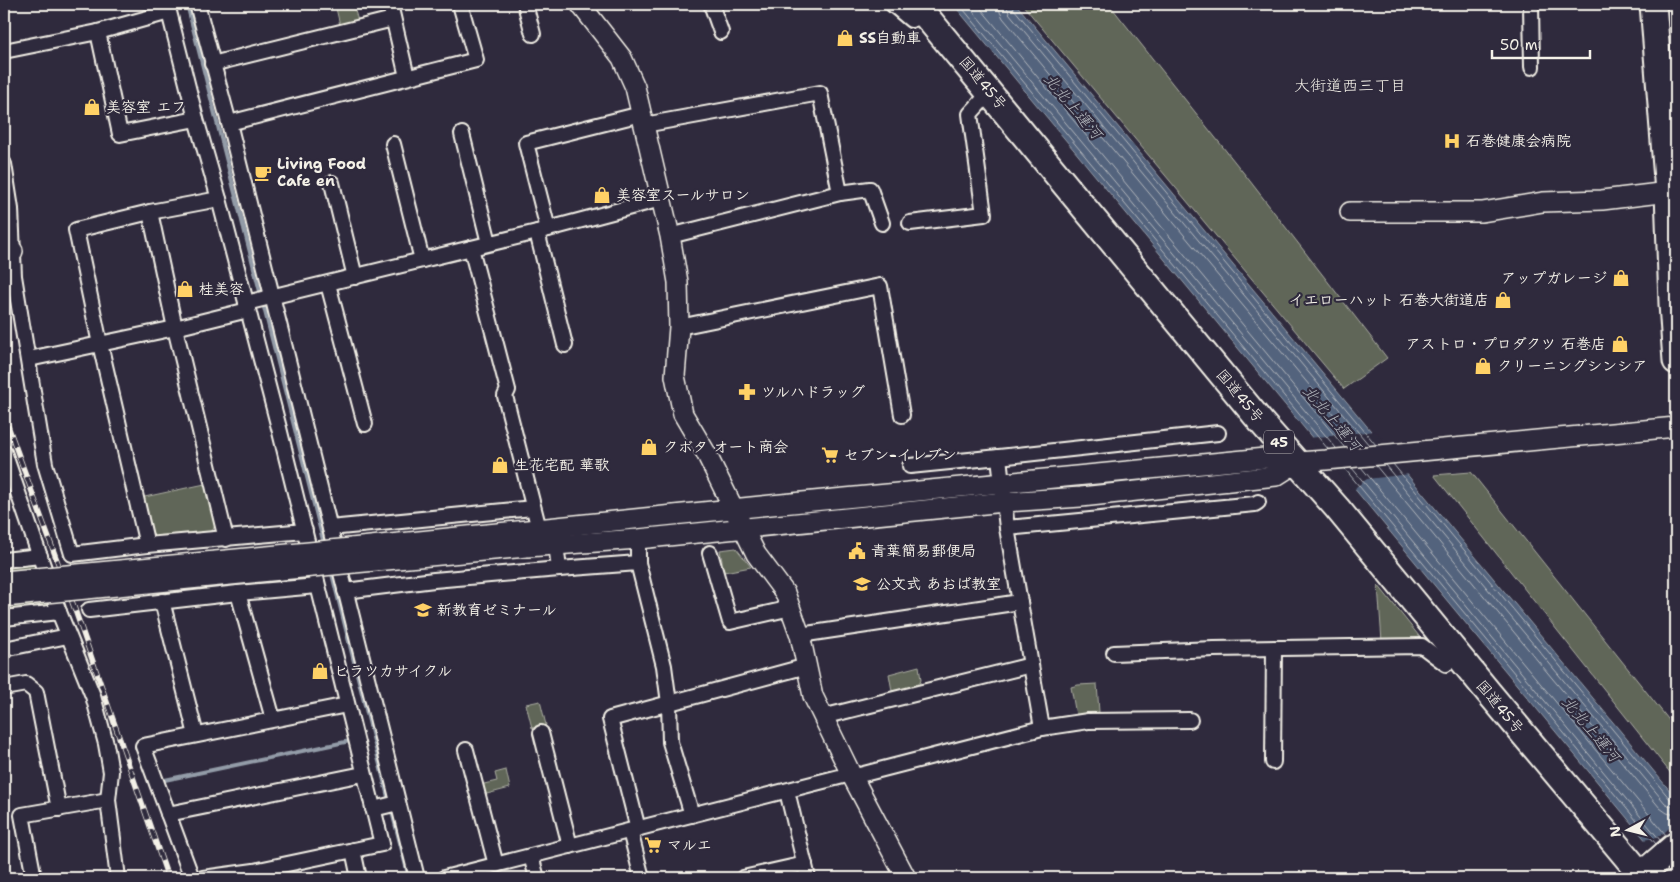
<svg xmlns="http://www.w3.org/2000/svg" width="1680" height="882" viewBox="0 0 1680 882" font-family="'Shantell Sans','Klee One',sans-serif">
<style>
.green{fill:#606659;stroke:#aaaca0}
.water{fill:#53637d;stroke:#939ca8}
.pier{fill:#2f2a3d}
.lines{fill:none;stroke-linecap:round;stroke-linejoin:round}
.shore{stroke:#b4b8bd;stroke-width:1}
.stream{stroke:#939ca8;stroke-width:4}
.street-casing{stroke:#f4f1e8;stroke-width:18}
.secondary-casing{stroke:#f4f1e8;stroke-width:22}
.highway-casing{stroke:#f4f1e8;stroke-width:29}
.street{stroke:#2f2a3d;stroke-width:14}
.secondary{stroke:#2f2a3d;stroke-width:19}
.highway{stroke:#2f2a3d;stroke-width:25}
.rail-casing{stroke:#f4f1e8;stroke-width:5.5}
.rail{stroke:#2f2a3d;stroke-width:4;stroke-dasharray:11;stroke-linecap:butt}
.secondary-bridge-casing{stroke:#f4f1e8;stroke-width:22;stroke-linecap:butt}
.secondary-bridge{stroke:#2f2a3d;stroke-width:19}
.labels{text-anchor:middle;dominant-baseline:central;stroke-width:4.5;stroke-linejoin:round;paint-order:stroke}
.shield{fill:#2f2a3d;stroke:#b9b5b5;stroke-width:1}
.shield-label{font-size:14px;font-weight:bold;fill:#f4f1e8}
.poi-label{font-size:15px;font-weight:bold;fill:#f4f1e8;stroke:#2f2a3d;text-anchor:start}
.street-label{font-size:15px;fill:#f4f1e8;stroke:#2f2a3d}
.neighbourhood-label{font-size:16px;fill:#f4f1e8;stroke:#2f2a3d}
.water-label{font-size:16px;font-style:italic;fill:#b4b8bd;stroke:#2f2a3d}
</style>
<rect width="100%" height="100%" fill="#2f2a3d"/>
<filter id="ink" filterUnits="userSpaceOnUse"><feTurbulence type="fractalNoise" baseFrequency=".02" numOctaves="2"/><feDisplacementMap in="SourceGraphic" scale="10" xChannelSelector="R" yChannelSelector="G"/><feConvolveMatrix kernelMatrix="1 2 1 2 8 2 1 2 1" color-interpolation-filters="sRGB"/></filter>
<g filter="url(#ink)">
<g class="green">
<polygon points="335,4 353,4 358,21 340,25"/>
<polygon points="1022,4 1109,4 1246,176 1387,358 1344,389"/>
<polygon points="1471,472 1676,729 1676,780 1434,475"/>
<polygon points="205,484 215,525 211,534 156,539 148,533 140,498"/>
<polygon points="736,548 751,567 724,572 720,550"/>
<polygon points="38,562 51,608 4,613 4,565"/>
<polygon points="1378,585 1423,641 1382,642"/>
<polygon points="919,666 921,680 919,685 894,692 892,691 889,674"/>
<polygon points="1097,684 1099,712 1076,715 1071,687 1078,685"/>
<polygon points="540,701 546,725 532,728 526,704"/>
<polygon points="506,770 510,788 483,795 482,789 484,784 497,781 495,773"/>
</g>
<polygon class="water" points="953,4 1016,4 1676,798 1676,877"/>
<g class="pier">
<polygon points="1375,431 1410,474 1367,479 1356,487 1354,492 1309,438"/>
<polygon points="1676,821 1676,878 1674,878 1643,840 1654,838 1664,833"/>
</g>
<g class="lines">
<g class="shore">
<polyline points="959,4 1328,449"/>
<polyline points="967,4 1336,448"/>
<polyline points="977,4 1345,448"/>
<polyline points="999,4 1000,12 1003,18 1360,446"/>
<polyline points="1006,4 1009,13 1369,445"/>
<polyline points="1012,4 1014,9 1376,445"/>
<polyline points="1393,464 1670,799 1676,801"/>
<polyline points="1385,465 1665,803 1670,806 1676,807"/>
<polyline points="1376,466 1660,808 1667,813 1676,815"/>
<polyline points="1361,467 1666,835"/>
<polyline points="1352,468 1660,840"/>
<polyline points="1345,469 1656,844"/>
</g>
<g class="stream">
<polyline points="187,4 324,544"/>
<polyline points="331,570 389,801"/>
<polyline points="160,781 350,741"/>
<polyline points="391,808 409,878"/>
</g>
<g class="street-casing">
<g id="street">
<polyline points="167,4 196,119 219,199 279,428 382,844 254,871 203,878"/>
<polyline points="197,4 229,123 417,878"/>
<polyline points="390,4 407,77"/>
<polyline points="525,4 533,34"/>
<polyline points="711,4 721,32"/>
<polyline points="892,4 911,20 926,15"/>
<polyline points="1531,4 1532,67"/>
<polyline points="98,32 120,134 196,119"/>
<polyline points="4,51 98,32 169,12"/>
<polyline points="212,64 393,19"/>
<polyline points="1659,75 1676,71"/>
<polyline points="229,123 476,60 460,4"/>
<polyline points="644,125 820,93 840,193"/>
<polyline points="462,134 489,243"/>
<polyline points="393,144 422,260"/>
<polyline points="4,164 11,209 14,276 45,464 72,554 147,545 305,531"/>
<polyline points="332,183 355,277"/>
<polyline points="150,212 175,328 226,539"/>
<polyline points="910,223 984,214 970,114 990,92"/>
<polyline points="548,229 526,143 641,114"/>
<polyline points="537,232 565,345"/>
<polyline points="670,236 840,193 870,189 882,223"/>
<polyline points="471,248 508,390 505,396 539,529"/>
<polyline points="328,284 365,424"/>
<polyline points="246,303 537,232 661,199"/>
<polyline points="679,327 880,286 902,415"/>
<polyline points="29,359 175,328 248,310"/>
<polyline points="4,452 59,612 93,696 106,744 111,772 108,800 118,878"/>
<polyline points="910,466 999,457"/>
<polyline points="330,528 533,508"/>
<polyline points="1007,528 1255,504 1258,502"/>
<polyline points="638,539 638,563 664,666 669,703 670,742 692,815"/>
<polyline points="147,545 100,344 76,230 150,212 219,199"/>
<polyline points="710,553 730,622 791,608"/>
<polyline points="4,560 40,556"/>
<polyline points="559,569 638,563"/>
<polyline points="345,591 434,580 559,569 556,544"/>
<polyline points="238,593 273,719"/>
<polyline points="162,601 196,735"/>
<polyline points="89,610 238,593 317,586"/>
<polyline points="4,618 59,612"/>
<polyline points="800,635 1020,602"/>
<polyline points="4,649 68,636"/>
<polyline points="1114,653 1214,649 1422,646 1446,664 1457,655"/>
<polyline points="4,688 26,684 36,692 59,809"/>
<polyline points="822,717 1031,665"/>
<polyline points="1042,728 1007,528 999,457 1218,433"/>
<polyline points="541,733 570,846"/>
<polyline points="466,750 496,865"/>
<polyline points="1273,762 1274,648"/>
<polyline points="852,777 1042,728 1088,721 1190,720"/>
<polyline points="787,791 808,878"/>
<polyline points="373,809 398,803"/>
<polyline points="168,814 363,774"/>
<polyline points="638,829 610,719 807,666"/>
<polyline points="630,831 642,878"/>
<polyline points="353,850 359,878"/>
<polyline points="531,856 537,878"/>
<polyline points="34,878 22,815 108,800"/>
<polyline points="192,878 143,746 347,705"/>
<polyline points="444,878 851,774"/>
<polyline points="743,878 805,864"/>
</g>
</g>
<g class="secondary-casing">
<g id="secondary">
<polyline points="580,4 622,58 635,87 670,236 678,282 679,327 675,376 683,414 706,453 756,554 785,593 800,635 813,696 851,774 906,878"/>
<polyline points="1350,212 1482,212 1543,202 1602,200 1668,192"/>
<polyline points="4,250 13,251"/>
<polyline points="351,548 771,505 1265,458 1298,462 1326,460 1676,427"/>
<polyline points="354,563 527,547 638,539 1004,502 1081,497 1276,476 1298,462"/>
</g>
</g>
<g class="highway-casing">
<g id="highway">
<polyline points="916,4 1261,422 1337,508 1489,693 1644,878"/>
<polyline points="1653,4 1668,192 1672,304 1676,361"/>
<polyline points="1641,875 1676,845"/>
</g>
</g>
<use href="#street" class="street"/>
<use href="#secondary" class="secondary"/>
<use href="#highway" class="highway"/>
<g class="rail-casing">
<polyline id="rail" points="4,415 74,607 168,878"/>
</g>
<use href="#rail" class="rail"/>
<g class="secondary-bridge-casing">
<g id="secondary-bridge">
<polyline points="4,581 351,548"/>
<polyline points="4,597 354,563"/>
</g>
</g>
<use href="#secondary-bridge" class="secondary-bridge"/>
</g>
</g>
<defs>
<g id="shop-bare" transform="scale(1.35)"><path d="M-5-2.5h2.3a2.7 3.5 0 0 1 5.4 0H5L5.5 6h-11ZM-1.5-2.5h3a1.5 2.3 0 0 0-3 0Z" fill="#ffd166" stroke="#2f2a3d" stroke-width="2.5" paint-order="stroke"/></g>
<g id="hospital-bare" transform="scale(1.35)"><path d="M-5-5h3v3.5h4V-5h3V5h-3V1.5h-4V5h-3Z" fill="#ffd166" stroke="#2f2a3d" stroke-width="2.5" paint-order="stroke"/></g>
<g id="cafe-bare" transform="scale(1.35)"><path d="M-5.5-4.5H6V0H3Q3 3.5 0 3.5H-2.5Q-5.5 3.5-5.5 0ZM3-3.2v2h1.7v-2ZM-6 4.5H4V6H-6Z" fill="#ffd166" stroke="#2f2a3d" stroke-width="2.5" paint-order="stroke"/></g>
<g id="pharmacy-bare" transform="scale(1.35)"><path d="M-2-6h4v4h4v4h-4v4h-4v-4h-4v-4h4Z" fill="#ffd166" stroke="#2f2a3d" stroke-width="2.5" paint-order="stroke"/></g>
<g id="supermarket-bare" transform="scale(1.35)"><path d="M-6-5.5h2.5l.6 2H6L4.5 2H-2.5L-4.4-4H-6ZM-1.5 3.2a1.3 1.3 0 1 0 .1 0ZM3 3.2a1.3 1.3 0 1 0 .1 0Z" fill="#ffd166" stroke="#2f2a3d" stroke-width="2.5" paint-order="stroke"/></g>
<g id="civic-bare" transform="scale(1.35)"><path d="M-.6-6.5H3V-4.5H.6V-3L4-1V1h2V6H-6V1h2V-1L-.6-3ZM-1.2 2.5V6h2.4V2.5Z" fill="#ffd166" stroke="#2f2a3d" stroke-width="2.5" paint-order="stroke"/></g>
<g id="school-bare" transform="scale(1.35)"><path d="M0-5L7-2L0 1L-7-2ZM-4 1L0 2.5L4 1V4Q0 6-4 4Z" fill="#ffd166" stroke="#2f2a3d" stroke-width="2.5" paint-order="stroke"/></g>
</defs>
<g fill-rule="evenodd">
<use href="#shop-bare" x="845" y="38"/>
<use href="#shop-bare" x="92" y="107"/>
<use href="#hospital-bare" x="1452" y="141"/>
<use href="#cafe-bare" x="263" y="173"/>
<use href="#shop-bare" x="602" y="195"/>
<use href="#shop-bare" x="1621" y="278"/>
<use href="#shop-bare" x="185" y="289"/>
<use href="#shop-bare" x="1503" y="300"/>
<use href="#shop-bare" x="1620" y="344"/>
<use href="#shop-bare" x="1483" y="366"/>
<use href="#pharmacy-bare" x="747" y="392"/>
<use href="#shop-bare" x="649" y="447"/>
<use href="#supermarket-bare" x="830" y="455"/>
<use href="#shop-bare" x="500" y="465"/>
<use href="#civic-bare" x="857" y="551"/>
<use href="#school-bare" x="862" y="584"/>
<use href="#school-bare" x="423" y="610"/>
<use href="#shop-bare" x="320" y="671"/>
<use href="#supermarket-bare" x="653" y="845"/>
</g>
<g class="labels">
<rect class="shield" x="1264" y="430.5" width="30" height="23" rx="4"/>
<g class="shield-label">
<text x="1279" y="442">45</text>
</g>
<g class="poi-label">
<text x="859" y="38">SS自動車</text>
<text x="106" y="107">美容室 エフ</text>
<text x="1466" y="141">石巻健康会病院</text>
<text x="277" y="164">Living Food<tspan x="277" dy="17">Cafe en</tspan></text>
<text x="616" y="195">美容室スールサロン</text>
<text x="1607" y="278" text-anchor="end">アップガレージ</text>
<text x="199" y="289">桂美容</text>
<text x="1489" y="300" text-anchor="end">イエローハット 石巻大街道店</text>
<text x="1606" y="344" text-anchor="end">アストロ・プロダクツ 石巻店</text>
<text x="1497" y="366">クリーニングシンシア</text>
<text x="761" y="392">ツルハドラッグ</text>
<text x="663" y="447">クボタ オート商会</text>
<text x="844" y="455">セブン-イレブン</text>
<text x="514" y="465">生花宅配 華歌</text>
<text x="871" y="551">青葉簡易郵便局</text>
<text x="876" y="584">公文式 あおば教室</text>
<text x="437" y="610">新教育ゼミナール</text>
<text x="334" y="671">ヒラツカサイクル</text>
<text x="667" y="845">マルエ</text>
</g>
<g class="street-label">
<text transform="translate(983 83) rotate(50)">国道45号</text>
<text transform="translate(1240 396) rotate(50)">国道45号</text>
<text transform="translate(1500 707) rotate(50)">国道45号</text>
</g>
<g class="neighbourhood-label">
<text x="1350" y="85">大街道西三丁目</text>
</g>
<g class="water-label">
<text transform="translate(1073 106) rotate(50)">北北上運河</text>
<text transform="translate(1332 418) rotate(50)">北北上運河</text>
<text transform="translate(1591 729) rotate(50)">北北上運河</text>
</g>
</g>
<rect width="1680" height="882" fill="none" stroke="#2f2a3d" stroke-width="20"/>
<rect x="10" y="10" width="1660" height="862" fill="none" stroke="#f4f1e8" stroke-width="2" filter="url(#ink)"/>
<g transform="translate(1628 830) rotate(263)" stroke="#2f2a3d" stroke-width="4" paint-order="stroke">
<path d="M0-4L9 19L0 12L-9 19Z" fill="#f4f1e8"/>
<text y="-8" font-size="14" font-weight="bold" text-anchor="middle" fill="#f4f1e8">N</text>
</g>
<path d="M1492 50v8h98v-8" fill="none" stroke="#f4f1e8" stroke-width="2.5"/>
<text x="1500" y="50" font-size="15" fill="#f4f1e8" stroke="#2f2a3d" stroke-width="4" paint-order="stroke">50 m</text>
</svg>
